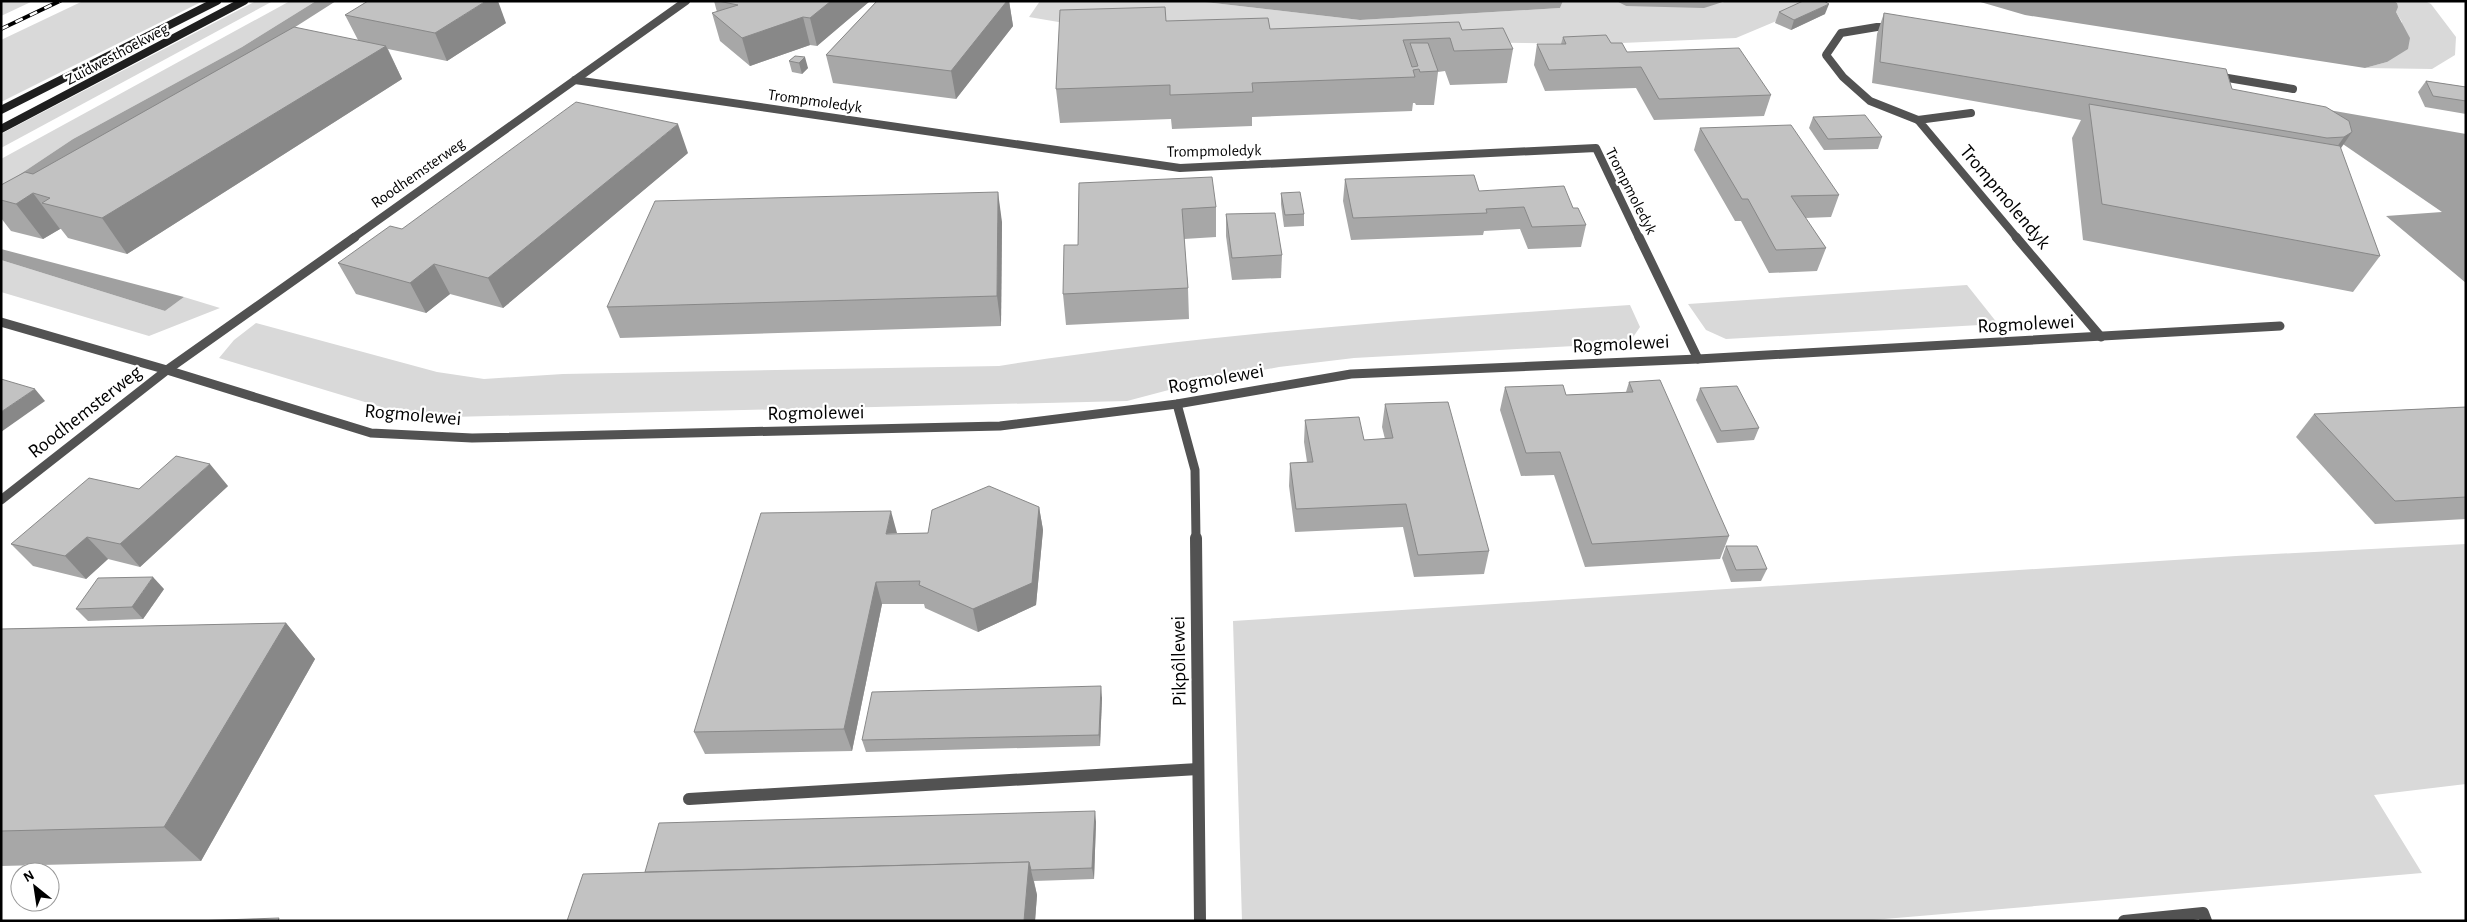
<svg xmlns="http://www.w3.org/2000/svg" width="2467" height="922" viewBox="0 0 2467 922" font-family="'Alegreya Sans',sans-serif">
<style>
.green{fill:#d9d9d9}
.water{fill:#a0a0a0}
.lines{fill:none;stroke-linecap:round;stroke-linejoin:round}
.lane-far1{stroke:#525252;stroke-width:8}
.lane{stroke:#525252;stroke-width:12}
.street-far2{stroke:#525252;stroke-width:8}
.street-far1{stroke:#525252;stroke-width:9}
.street{stroke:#525252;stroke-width:12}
.secondary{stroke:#1f1f1f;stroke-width:8}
.rail-casing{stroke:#000;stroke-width:4}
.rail{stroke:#fff;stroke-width:2.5;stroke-dasharray:8;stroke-linecap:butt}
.wall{fill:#a7a7a7}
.shaded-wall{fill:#888}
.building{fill:#c2c2c2;stroke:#888}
.labels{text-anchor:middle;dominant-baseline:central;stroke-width:4.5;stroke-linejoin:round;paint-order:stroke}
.far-street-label{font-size:16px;fill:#000;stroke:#fff}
.street-label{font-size:20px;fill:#000;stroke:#fff}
</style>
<rect width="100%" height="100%" fill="#fff"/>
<g class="green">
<polygon points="1,1 33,1 1,16"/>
<polygon points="83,1 203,1 1,102 1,40"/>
<polygon points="256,1 273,1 1,148 1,134"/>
<polygon points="290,1 316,1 242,47 73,139 1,187 1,159"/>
<polygon points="1040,1 1196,1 1360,20 1560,8 1563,1 1616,1 1626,6 1722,3 1726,1 1824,1 1736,38 1599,44 1440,42 1088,27 1029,17"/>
<polygon points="2394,1 2425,1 2431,4 2456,37 2455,55 2432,69 2365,68 2387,62 2402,22 2396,12 2397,3"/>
<polygon points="1,260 165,311 184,297 220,308 149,336 1,292"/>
<polygon points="1967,285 1998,324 1726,339 1706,330 1688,304"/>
<path d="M1630 305 1640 327 1629 343 1354 358 1279 367 1199 382 1127 401 451 417 401 413 219 358 234 340 256 323 437 372 484 379 563 374 999 366C1208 333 1420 319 1630 305Z"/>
<polygon points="2466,544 2466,784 2374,795 2422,873 1861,921 1242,921 1233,621 2236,556"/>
</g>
<g class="water">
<polygon points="316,1 336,1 256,52 27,183 1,187 73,139 242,47"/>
<polygon points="1196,1 1563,1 1560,8 1360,20"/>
<polygon points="1616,1 1726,1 1704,8 1626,6"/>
<polygon points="1977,1 2394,1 2397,3 2398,7 2396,12 2410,38 2408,49 2387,62 2365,68 2025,15"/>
<polygon points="2266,99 2466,134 2466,283 2386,216 2442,212 2318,127"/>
<polygon points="1,249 184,297 165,311 1,260"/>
</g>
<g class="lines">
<g class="lane-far1">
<polyline points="1893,27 1877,27 1841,33 1826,55 1843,77 1870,101 1918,120"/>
<polyline points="2216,76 2293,89"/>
</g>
<g class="lane">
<polyline points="689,799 1198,769"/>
<polyline points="2124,921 2203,913 2206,921"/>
</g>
<g class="street-far2">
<polyline points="575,80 1180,168 1596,148 1639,238"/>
<polyline points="1971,113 1918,120 2017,238"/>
<polyline points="353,238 686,1"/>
</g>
<g class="street-far1">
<polyline points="1639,237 1698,359"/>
<polyline points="2016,237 2101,337"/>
<polyline points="1,322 167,370 355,237"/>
<polyline points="1177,404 1195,470 1196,539"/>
<polyline points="1,500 167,370 371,433 472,438 1000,426 1177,404 1351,374 1698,359 2280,326"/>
</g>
<polyline class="street" points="1196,538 1200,921"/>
<g class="secondary">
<polyline points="1,110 217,1"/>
<polyline points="1,129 244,1"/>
</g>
<g class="rail-casing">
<polyline id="rail" points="1,29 60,1"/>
</g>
<use href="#rail" class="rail"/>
</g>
<g class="wall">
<polygon points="714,1 870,1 817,46 810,45 750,66 720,41 712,13 717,12"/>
<polygon points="877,1 1009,1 1013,26 956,99 833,83 826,55"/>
<polygon points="1779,12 1825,14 1791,30 1775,23"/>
<polygon points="1884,13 2349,121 2340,148 2380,256 2353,292 2083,240 2072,138 2081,120 1872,83 1877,34"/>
<polygon points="345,15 506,23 447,61 388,49 402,79 127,254 68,238 61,229 60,229 43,239 11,231 1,218 1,185 33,174 358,40"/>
<polygon points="1166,21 1270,29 1462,30 1513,49 1507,83 1450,85 1445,71 1438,72 1434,105 1416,105 1415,103 1413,103 1412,111 1252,117 1252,126 1172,129 1171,119 1060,123 1056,89"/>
<polygon points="1563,37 1611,43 1627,52 1771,95 1764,116 1654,120 1636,88 1545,91 1534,65 1537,44 1561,44"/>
<polygon points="795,56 808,68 802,74 792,72 789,61"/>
<polygon points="2426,81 2466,87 2466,114 2425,107 2418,92"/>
<polygon points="1813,117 1882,137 1878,149 1824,150 1809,128"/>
<polygon points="1700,128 1839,195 1831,217 1805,218 1826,248 1817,271 1769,273 1741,221 1735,221 1694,150"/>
<polygon points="688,153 503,308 450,294 426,313 356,294 338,263 402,229"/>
<polygon points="1345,179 1479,191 1573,208 1586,225 1581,247 1528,249 1520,229 1484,231 1483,235 1351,240 1343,201"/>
<polygon points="1079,183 1216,207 1216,237 1184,239 1188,288 1189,319 1066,325 1063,294 1078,245"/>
<polygon points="1281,193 1304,214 1304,226 1284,227 1281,204"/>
<polygon points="1226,214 1282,255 1281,278 1232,280 1226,236"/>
<polygon points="1002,222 1001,326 620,338 607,307"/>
<polygon points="1629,382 1729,536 1720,559 1585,567 1554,475 1521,476 1500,410 1505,387 1566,395 1626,392"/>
<polygon points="1700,388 1759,428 1754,440 1717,443 1696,400"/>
<polygon points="1385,404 1489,551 1484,574 1414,577 1403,527 1295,532 1289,486 1290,463 1307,462 1304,442 1305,420 1364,440 1385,439 1382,427"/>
<polygon points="2466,407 2466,519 2375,524 2296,437 2314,414"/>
<polygon points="228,486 140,567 108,559 86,579 33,566 11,544 139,489"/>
<polygon points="1039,507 1043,530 1036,605 978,632 925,608 924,604 882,604 852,751 705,754 694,732 897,534 928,533"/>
<polygon points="1726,546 1767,569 1761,581 1731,582 1722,558"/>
<polygon points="164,589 143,619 88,621 76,609"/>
<polygon points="286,623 315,659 201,861 1,866 1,629"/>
<polygon points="1102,698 1100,746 866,752 862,740"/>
<polygon points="1096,822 1094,879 1034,881 1037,895 1035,921 567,921 645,872"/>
</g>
<g class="shaded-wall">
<polygon points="486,1 498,1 506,23 447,61 435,33"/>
<polygon points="831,1 870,1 817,46 810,18"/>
<polygon points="1007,1 1009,1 1013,26 956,99 951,71"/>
<polygon points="1829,4 1825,14 1791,30 1794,20"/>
<polygon points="803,17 810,45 750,66 742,38"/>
<polygon points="386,46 402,79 127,254 102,218"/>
<polygon points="805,57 808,68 802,74 799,63"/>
<polygon points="678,124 688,153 503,308 488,278"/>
<polygon points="2352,132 2337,154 2329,158 2344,137"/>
<polygon points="998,192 1002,222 1001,326 997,296"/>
<polygon points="33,193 60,229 43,239 16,204"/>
<polygon points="434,264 450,294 426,313 410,283"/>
<polygon points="35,389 45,401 1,432 1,412"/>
<polygon points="210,464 228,486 140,567 120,544"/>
<polygon points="1039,507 1043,530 1036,605 978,632 973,609"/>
<polygon points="891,511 897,533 886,534"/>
<polygon points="87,537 108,559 86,579 65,556"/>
<polygon points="153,577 164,589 143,619 132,607"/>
<polygon points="876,582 882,604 852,751 844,729"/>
<polygon points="286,623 315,659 201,861 164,827"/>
<polygon points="1101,686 1102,698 1100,746 1099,735"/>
<polygon points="1095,811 1096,822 1094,879 1092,868"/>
<polygon points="1029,862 1037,895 1035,921 1024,921"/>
</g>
<g class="building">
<polygon points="368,1 486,1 435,33 345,15"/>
<polygon points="718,1 831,1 810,18 803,17 742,38 712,13 738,5"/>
<polygon points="877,1 1007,1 951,71 826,55"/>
<polygon points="1803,1 1824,1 1829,4 1794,20 1779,12"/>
<polygon points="1165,7 1166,21 1268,18 1270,29 1459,22 1462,30 1503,28 1513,49 1454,51 1450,38 1403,40 1412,67 1418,66 1410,43 1428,43 1438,71 1420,72 1419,69 1413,70 1415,77 1252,83 1253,92 1170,95 1170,85 1056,89 1060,10"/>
<polygon points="1884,13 2226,69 2232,89 2326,107 2349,121 2352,132 2344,137 2327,138 1880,62"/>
<polygon points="294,27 386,46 102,218 42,203 50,198 33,193 16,204 1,200 1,185 25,172 33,174"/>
<polygon points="1606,35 1611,43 1622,43 1627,52 1739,48 1771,95 1659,99 1641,67 1549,70 1537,44 1566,44 1563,37"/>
<polygon points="795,56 805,57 799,63 789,61"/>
<polygon points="2426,81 2466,87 2466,101 2433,96"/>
<polygon points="576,102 678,124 488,278 434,264 410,283 338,263 390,226 402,229"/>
<polygon points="2089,104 2340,146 2380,256 2102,204"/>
<polygon points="1865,115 1882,137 1828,139 1813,117"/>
<polygon points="1791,125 1839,195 1791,196 1826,248 1776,250 1748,199 1742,199 1700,128"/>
<polygon points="1474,175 1479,191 1564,186 1573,208 1578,208 1586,225 1532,227 1524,207 1486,209 1487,213 1353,218 1345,179"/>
<polygon points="1212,177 1216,207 1182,209 1188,288 1063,294 1064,245 1078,245 1079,183"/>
<polygon points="998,192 997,296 607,307 655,201"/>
<polygon points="1300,192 1304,214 1285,215 1281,193"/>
<polygon points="1275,213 1282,255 1232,258 1226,214"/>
<polygon points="1,379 35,389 1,412"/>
<polygon points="1660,380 1729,536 1592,544 1560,452 1526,453 1505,387 1563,385 1566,395 1633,392 1629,382"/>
<polygon points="1737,386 1759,428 1721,431 1700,388"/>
<polygon points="1448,402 1489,551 1418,555 1406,504 1296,509 1290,463 1313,462 1305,420 1359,417 1364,440 1393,438 1385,404"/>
<polygon points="2466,407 2466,497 2395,501 2314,414"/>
<polygon points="176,456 210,464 120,544 87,537 65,556 11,544 89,478 139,489"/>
<polygon points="989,486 1039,507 1032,583 973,609 919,585 920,581 876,582 844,729 694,732 761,513 891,511 886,534 928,533 932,510"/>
<polygon points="1726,546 1757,546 1767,569 1736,570"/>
<polygon points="153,577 132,607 76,609 98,578"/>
<polygon points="286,623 164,827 1,831 1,629"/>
<polygon points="1101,686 1099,735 862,740 872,692"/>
<polygon points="1095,811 1092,868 1031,870 1029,862 645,872 659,823"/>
<polygon points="1029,862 1024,921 567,921 583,874"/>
<polygon points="279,918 278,921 194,921"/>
</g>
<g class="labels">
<g class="far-street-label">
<text transform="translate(117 54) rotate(-28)">Zuidwesthoekweg</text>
<text transform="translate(815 101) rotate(8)">Trompmoledyk</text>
<text transform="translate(1214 151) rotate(-1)">Trompmoledyk</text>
<text transform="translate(418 173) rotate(-35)">Roodhemsterweg</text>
<text transform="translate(1631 191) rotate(63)">Trompmoledyk</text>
</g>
<g class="street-label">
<text transform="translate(2005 197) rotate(50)">Trompmolendyk</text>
<text transform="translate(2026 324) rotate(-3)">Rogmolewei</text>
<text transform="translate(1621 344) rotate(-3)">Rogmolewei</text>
<text transform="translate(1216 379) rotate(-10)">Rogmolewei</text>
<text transform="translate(85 412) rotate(-38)">Roodhemsterweg</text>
<text transform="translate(816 413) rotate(-1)">Rogmolewei</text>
<text transform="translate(413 415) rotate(5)">Rogmolewei</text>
<text transform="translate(1179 661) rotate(-91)">Pikpôllewei</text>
</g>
</g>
<rect width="2467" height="922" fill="none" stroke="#000000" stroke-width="5"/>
<g transform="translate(35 887) rotate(330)"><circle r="24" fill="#ffffff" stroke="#999999"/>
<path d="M0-4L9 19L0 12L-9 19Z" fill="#000000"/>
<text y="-8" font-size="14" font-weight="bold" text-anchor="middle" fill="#000000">N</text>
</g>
</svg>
